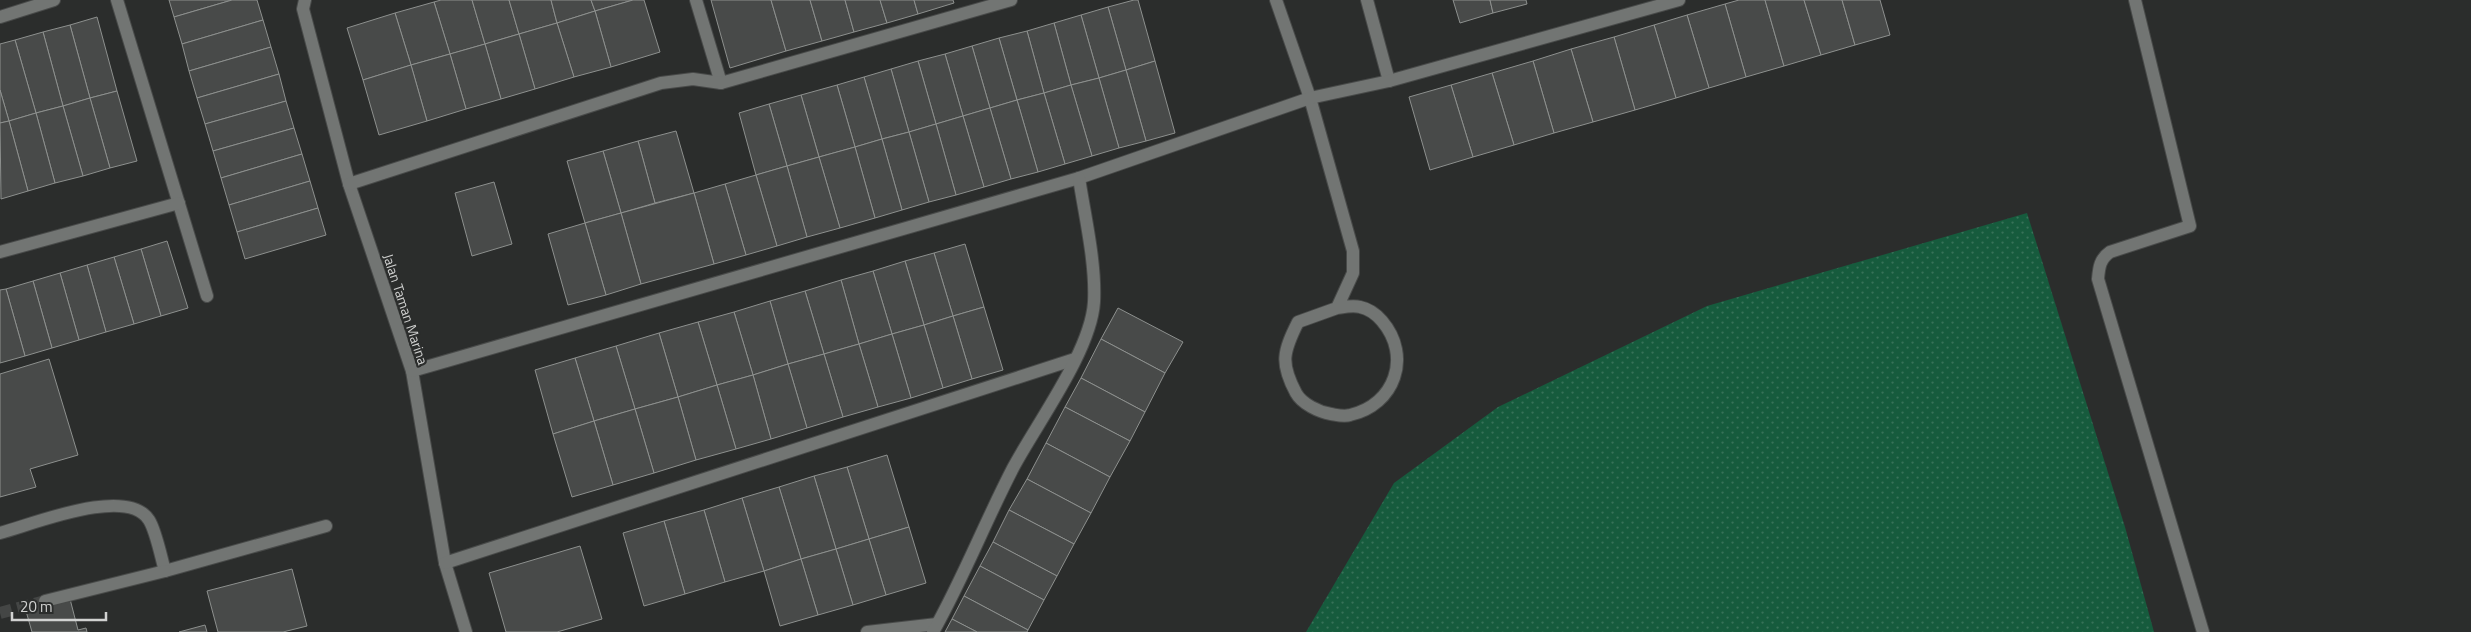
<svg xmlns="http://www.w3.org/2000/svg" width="2471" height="632" viewBox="0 0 2471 632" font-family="'Titillium Web',sans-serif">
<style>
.grass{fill:url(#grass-dots)}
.building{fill:#484a49;stroke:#8d908e}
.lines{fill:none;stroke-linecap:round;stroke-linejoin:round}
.street-tunnel{stroke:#444645;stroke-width:12;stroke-dasharray:12 6;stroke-linecap:butt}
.lane-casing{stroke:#484a49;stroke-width:14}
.street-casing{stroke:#484a49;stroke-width:14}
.lane{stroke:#727573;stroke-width:12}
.street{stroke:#727573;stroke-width:12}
.labels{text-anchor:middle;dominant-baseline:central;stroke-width:4.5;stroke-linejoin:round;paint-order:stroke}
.street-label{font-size:14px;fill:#d1d2d1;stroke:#2b2d2c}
</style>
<defs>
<pattern id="grass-dots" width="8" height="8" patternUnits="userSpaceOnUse" patternTransform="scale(1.25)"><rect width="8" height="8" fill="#165b3d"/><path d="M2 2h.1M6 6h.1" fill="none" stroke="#377258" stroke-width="1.8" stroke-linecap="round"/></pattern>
</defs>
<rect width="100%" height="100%" fill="#2b2d2c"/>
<polygon class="grass" points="2027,213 2125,527 2154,632 1306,632 1394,483 1498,407 1707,306"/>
<g class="building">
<polygon points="169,0 232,0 174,17"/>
<polygon points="232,0 257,0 263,20 182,44 174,17"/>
<polygon points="441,0 472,0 485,44 450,54 434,2"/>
<polygon points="472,0 509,0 519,34 485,44"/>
<polygon points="509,0 551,0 557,23 519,34"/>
<polygon points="551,0 591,0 595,11 557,23"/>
<polygon points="591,0 633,0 595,11"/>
<polygon points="633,0 644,0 660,52 611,67 595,11"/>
<polygon points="711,0 771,0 786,51 730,68"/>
<polygon points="771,0 810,0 822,41 786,51"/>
<polygon points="810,0 845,0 854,32 822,41"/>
<polygon points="845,0 880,0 887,23 854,32"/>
<polygon points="880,0 914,0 918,14 887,23"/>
<polygon points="914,0 953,0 954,3 918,14"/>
<polygon points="1134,0 1138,0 1155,61 1126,70 1108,7"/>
<polygon points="1453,0 1490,0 1493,13 1460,23"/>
<polygon points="1490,0 1526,0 1527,4 1493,13"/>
<polygon points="1739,0 1765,0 1784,66 1746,77 1725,4"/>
<polygon points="1765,0 1804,0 1821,55 1784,66"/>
<polygon points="1804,0 1842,0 1855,45 1821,55"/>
<polygon points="1842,0 1880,0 1890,35 1855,45"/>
<polygon points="434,2 450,54 411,65 395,13"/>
<polygon points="1725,4 1746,77 1709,88 1687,15"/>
<polygon points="1108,7 1126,70 1099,78 1081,15"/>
<polygon points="595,11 611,67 574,77 557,23"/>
<polygon points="395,13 411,65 363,80 347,28"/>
<polygon points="1081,15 1099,78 1071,85 1054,23"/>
<polygon points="1687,15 1709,88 1676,98 1654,25"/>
<polygon points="97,17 117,91 90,98 70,25"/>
<polygon points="263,20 271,47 189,71 182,44"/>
<polygon points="557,23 574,77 535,89 519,34"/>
<polygon points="1054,23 1071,85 1044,93 1027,31"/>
<polygon points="70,25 90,98 63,106 43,32"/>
<polygon points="1654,25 1676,98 1635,110 1614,37"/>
<polygon points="1027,31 1044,93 1017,100 999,38"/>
<polygon points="43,32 63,106 36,113 15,40"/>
<polygon points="519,34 535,89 501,99 485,44"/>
<polygon points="1614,37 1635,110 1593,122 1571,49"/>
<polygon points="999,38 1017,100 990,108 972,46"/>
<polygon points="15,40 36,113 9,121 0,90 0,44"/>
<polygon points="485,44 501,99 466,109 450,54"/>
<polygon points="972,46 990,108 963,116 945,54"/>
<polygon points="271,47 279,74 197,98 189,71"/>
<polygon points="1571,49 1593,122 1554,133 1533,61"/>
<polygon points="450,54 466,109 427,121 411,65"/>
<polygon points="945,54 963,116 936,124 918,61"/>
<polygon points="918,61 936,124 909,132 891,69"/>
<polygon points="1155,61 1175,133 1146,141 1126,70"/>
<polygon points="1533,61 1554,133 1514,145 1492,73"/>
<polygon points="411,65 427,121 379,135 363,80"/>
<polygon points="891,69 909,132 882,139 864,77"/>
<polygon points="1126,70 1146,141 1119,148 1099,78"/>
<polygon points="1492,73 1514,145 1473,157 1451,85"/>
<polygon points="279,74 286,101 205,124 197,98"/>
<polygon points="864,77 882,139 855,147 837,85"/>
<polygon points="1099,78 1119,148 1092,156 1071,85"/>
<polygon points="837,85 855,147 819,157 801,95"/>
<polygon points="1071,85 1092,156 1065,164 1044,93"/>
<polygon points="1451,85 1473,157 1430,170 1409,97"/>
<polygon points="0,90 9,121 0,123"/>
<polygon points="117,91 137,161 110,168 90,98"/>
<polygon points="1044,93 1065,164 1038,172 1017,100"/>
<polygon points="801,95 819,157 787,166 769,104"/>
<polygon points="90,98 110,168 83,176 63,106"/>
<polygon points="1017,100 1038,172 1011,179 990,108"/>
<polygon points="286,101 294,128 213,151 205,124"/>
<polygon points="769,104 787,166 756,175 739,113"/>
<polygon points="63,106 83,176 55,183 36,113"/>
<polygon points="990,108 1011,179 984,187 963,116"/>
<polygon points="36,113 55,183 28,191 9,121"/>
<polygon points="963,116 984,187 956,195 936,124"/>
<polygon points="9,121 28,191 1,199 0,123"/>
<polygon points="936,124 956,195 929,202 909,132"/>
<polygon points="294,128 302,154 221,178 213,151"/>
<polygon points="676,131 694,193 655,203 638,141"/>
<polygon points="909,132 929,202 902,210 882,139"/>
<polygon points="882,139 902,210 875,218 855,147"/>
<polygon points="638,141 655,203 621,213 603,151"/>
<polygon points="855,147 875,218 840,228 819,157"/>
<polygon points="603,151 621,213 585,223 567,161"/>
<polygon points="302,154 310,181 229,205 221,178"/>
<polygon points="819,157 840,228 807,237 787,166"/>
<polygon points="787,166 807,237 777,246 756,175"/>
<polygon points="756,175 777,246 746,255 725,184"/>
<polygon points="310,181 318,208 237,232 229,205"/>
<polygon points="494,182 512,244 472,256 455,193"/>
<polygon points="725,184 746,255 714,264 694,193"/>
<polygon points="694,193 714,264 641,284 621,213"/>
<polygon points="318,208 326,235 245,259 237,232"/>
<polygon points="621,213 641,284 606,295 585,223"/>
<polygon points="585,223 606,295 568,305 548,234"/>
<polygon points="167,241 188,308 161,316 141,249"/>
<polygon points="965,244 984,307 953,316 934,253"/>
<polygon points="141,249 161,316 134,324 114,257"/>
<polygon points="934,253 953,316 924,325 905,261"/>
<polygon points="114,257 134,324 106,332 87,265"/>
<polygon points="905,261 924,325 892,334 873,271"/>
<polygon points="87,265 106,332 79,340 60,273"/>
<polygon points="873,271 892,334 859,344 841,280"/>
<polygon points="60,273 79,340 52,348 33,281"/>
<polygon points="841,280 859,344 824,354 805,291"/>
<polygon points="33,281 52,348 25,356 6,289"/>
<polygon points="6,289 25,356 0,363 0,290"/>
<polygon points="805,291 824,354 788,364 770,301"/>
<polygon points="770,301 788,364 753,375 734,312"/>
<polygon points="984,307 1003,370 972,379 953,316"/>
<polygon points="1118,308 1183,342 1165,373 1101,339"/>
<polygon points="734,312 753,375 717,385 698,322"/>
<polygon points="953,316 972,379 943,388 924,325"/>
<polygon points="698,322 717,385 678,397 659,333"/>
<polygon points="924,325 943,388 911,398 892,334"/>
<polygon points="659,333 678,397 635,409 616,346"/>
<polygon points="892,334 911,398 878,407 859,344"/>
<polygon points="1101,339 1165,373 1145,412 1081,378"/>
<polygon points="859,344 878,407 843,417 824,354"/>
<polygon points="616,346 635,409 594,421 575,358"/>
<polygon points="824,354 843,417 807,428 788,364"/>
<polygon points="575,358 594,421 553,434 535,370"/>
<polygon points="49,359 78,455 30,469 36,487 0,497 0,374"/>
<polygon points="788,364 807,428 771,439 753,375"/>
<polygon points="753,375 771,439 736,449 717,385"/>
<polygon points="1081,378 1145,412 1130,441 1065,407"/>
<polygon points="717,385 736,449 696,460 678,397"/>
<polygon points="678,397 696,460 654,473 635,409"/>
<polygon points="1065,407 1130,441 1110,477 1046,443"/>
<polygon points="635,409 654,473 613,485 594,421"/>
<polygon points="594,421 613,485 572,497 553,434"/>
<polygon points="1046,443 1110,477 1091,513 1027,479"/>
<polygon points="887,455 909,527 869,539 847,467"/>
<polygon points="847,467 869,539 836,549 814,476"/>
<polygon points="814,476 836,549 801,559 779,487"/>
<polygon points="1027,479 1091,513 1074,544 1009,510"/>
<polygon points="779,487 801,559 764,571 742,498"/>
<polygon points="742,498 764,571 725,582 704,510"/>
<polygon points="704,510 725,582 685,594 664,521"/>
<polygon points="1009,510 1074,544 1057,576 993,542"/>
<polygon points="664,521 685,594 644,606 623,533"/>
<polygon points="909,527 926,583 886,595 869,539"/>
<polygon points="869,539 886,595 853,605 836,549"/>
<polygon points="993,542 1057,576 1044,600 980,566"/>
<polygon points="580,546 602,619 557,632 506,632 489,573"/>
<polygon points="836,549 853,605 818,615 801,559"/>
<polygon points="801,559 818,615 780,626 764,571"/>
<polygon points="980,566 1044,600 1028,630 964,596"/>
<polygon points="292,569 307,626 283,632 218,632 207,591"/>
<polygon points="964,596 1028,630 1027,632 977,632 952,619"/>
<polygon points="70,599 78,630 86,628 87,632 32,632 26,611"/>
<polygon points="952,619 977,632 945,632"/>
<polygon points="205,625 207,632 179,632"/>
</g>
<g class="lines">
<polyline class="street-tunnel" points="0,613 45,601"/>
<g class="lane-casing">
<path id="lane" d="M2135 0 2190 226 2110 252C2100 259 2099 267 2098 279L2203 632"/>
</g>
<g class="street-casing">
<g id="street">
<polyline points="117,0 207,296"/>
<polyline points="305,0 303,9 349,184 412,371 445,563 466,632"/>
<polyline points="696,0 721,83"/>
<path d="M1276 0 1310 98 1353 251V273L1337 308 1298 322C1283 352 1280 363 1296 393 1302 404 1319 412 1331 414 1337 415 1344 417 1350 415 1395 405 1412 356 1382 321 1376 314 1370 309 1360 307 1353 305 1344 307 1337 308"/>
<polyline points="1367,0 1389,81"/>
<polyline points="0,17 54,0"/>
<polyline points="349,184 661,83 693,79 721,83 1011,0"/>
<polyline points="0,252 179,203"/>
<polyline points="412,371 1079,178 1310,98 1389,81 1679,0"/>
<path d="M0 533C31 525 127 485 149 520 156 531 161 557 165 571L326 526"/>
<polyline points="445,563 1075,359"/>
<polyline points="45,601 165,571"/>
<polyline points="867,632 937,624"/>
<path d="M933 632C963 579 985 522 1013 468 1037 423 1091 351 1094 302 1096 263 1085 217 1079 178"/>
</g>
</g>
<use href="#lane" class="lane"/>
<use href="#street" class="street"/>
</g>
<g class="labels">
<g class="street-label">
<text transform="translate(406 309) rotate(72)">Jalan Taman Marina</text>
</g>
</g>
<path d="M12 612v8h94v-8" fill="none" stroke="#d1d2d1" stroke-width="2.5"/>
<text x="20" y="612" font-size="15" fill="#d1d2d1" stroke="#2b2d2c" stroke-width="4" paint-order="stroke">20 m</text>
</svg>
